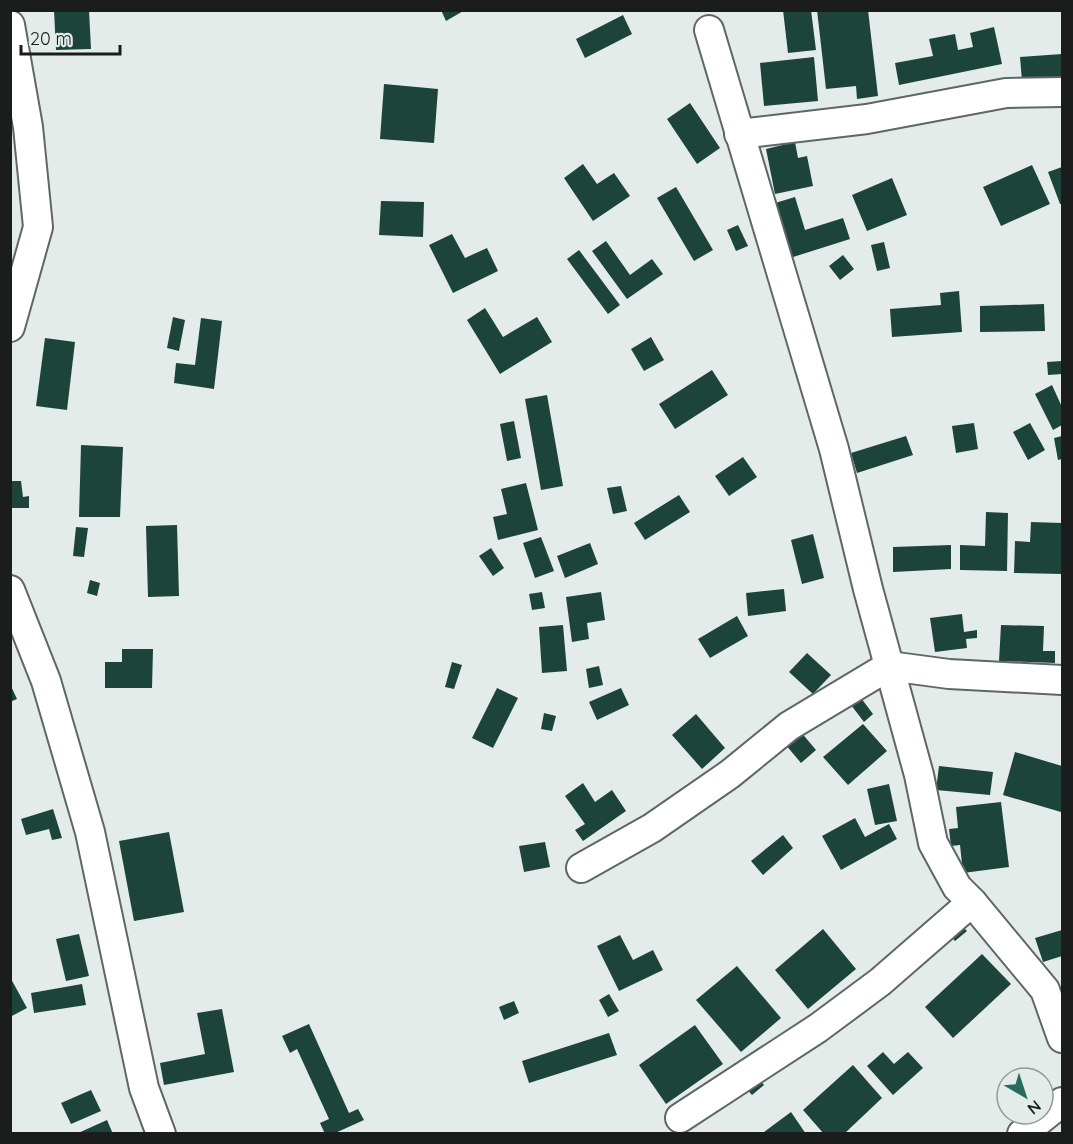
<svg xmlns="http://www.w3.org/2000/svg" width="1073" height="1144" viewBox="0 0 1073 1144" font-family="Quicksand,sans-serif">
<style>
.building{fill:#1d443b}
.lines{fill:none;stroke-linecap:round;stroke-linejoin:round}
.minor-casing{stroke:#5f6664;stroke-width:32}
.minor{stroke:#fff;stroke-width:28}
</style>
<rect width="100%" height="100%" fill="#e3ece9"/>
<g class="building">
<polygon points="54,10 89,10 91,49 56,50"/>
<polygon points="441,10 465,10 446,21"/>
<polygon points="783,10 811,10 816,50 788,53"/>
<polygon points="817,10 868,10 878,96 857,99 856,86 826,89"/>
<polygon points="623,15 632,34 585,58 576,39"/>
<polygon points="994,27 1002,64 899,85 895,63 933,56 929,39 955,34 958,50 973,47 970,33"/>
<polygon points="1062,54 1062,78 1022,81 1020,57"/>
<polygon points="814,57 818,101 764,106 760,63"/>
<polygon points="384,84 438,89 434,143 380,139"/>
<polygon points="690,103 720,148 697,164 667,119"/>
<polygon points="795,142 798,158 807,156 813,186 775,194 766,149"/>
<polygon points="583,164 597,184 614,173 630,196 593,221 564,178"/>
<polygon points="1032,165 1050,204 1001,226 983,187"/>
<polygon points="1062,167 1062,204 1060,204 1048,172"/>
<polygon points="892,178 907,215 867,231 852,195"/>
<polygon points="676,187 713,250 694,261 657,198"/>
<polygon points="795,197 805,230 843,218 850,239 790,258 772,204"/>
<polygon points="381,201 424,202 423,237 379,235"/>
<polygon points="738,225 748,246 736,251 727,230"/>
<polygon points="452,234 465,258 487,248 498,271 453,293 429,245"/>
<polygon points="606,241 630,275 652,259 663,274 627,299 592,251"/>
<polygon points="884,242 890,268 877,271 871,245"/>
<polygon points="579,250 620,305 608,314 567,259"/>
<polygon points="843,255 854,269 840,280 829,266"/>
<polygon points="959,291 962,332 892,337 890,309 941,305 940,293"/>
<polygon points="1044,304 1045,331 980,332 980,306"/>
<polygon points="485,308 503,337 537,317 552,342 500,374 467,320"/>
<polygon points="173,317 185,320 179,351 167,348"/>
<polygon points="201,318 222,321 214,389 174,383 176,363 195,365"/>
<polygon points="651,337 664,360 644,371 631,349"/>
<polygon points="45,338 75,342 67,410 36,406"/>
<polygon points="1062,361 1062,374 1048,375 1047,362"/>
<polygon points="712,370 728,395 675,429 659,404"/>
<polygon points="1052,385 1062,407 1062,425 1053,430 1035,394"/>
<polygon points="547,395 563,486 541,490 525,399"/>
<polygon points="514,421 521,458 507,461 500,424"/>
<polygon points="974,423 978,449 956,453 952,426"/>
<polygon points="1030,423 1045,450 1028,460 1013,432"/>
<polygon points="906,436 913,455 857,473 851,453"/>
<polygon points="1062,436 1062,459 1058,460 1054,438"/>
<polygon points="81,445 123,447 120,517 79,517"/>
<polygon points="743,457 757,477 729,496 715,476"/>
<polygon points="10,481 21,481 23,497 29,496 29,508 10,508"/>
<polygon points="526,483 538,530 498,540 493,517 507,514 501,489"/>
<polygon points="621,486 627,511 613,514 607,488"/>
<polygon points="679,495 690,512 645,540 634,523"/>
<polygon points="986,512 1008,513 1007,571 960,570 960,545 985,546"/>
<polygon points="1031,522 1062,523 1062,574 1014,573 1015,541 1030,542"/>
<polygon points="177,525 179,596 148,597 146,526"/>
<polygon points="76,527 88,528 84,557 73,556"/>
<polygon points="813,534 824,578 802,584 791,540"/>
<polygon points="541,537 554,571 535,578 523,543"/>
<polygon points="590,543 598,564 565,578 557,556"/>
<polygon points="951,545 951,569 893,572 893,547"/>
<polygon points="491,548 504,568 493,576 479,556"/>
<polygon points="90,580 100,583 97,596 87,593"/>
<polygon points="784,589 786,611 748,616 746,593"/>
<polygon points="542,592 545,608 532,610 529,594"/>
<polygon points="601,592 605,620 587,623 589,639 572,642 566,597"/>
<polygon points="962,614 964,632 977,630 977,638 966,639 967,648 935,652 930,618"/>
<polygon points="737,616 748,636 710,658 698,639"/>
<polygon points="563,625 567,671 542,673 539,627"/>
<polygon points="1001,625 1044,626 1043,651 1055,651 1055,663 999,661"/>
<polygon points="122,649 153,649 152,688 105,688 105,662 122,662"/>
<polygon points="807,653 831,675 813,694 789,672"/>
<polygon points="452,662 462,665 454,689 445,687"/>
<polygon points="599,666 603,685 589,688 586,669"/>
<polygon points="10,684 17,699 10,702"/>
<polygon points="497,688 518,698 493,748 472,738"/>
<polygon points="621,688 629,705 597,720 589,702"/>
<polygon points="861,698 873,714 864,722 851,705"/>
<polygon points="544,713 556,716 552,731 541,729"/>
<polygon points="696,714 725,748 702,769 672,735"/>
<polygon points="863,724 887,751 848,785 823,757"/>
<polygon points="800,731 816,750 801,763 785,744"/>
<polygon points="1015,752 1062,766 1062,806 1061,812 1003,795"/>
<polygon points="939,766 993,772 990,795 936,790"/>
<polygon points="583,783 595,802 612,790 626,811 583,841 575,830 585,824 565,796"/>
<polygon points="889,784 897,821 875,825 867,789"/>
<polygon points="1001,802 1009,867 963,873 960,845 951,846 949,829 958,828 956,807"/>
<polygon points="53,809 62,838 52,840 49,829 26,835 21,819"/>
<polygon points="855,818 865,837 889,824 897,839 841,870 822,836"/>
<polygon points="169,832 184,912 134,921 119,841"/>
<polygon points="783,835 793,848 763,875 751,861"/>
<polygon points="545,842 550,867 524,872 519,846"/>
<polygon points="959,923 967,931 955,941 948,934"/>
<polygon points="823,929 856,969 808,1009 775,970"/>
<polygon points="1062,930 1062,956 1043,962 1035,938"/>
<polygon points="79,934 89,976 66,981 56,939"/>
<polygon points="620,935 633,960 653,950 663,970 619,991 597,946"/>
<polygon points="982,954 1011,984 953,1038 925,1007"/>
<polygon points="737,966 781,1018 741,1052 696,1000"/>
<polygon points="10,977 27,1008 10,1017"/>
<polygon points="82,984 86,1005 34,1013 31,993"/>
<polygon points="609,994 619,1011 608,1017 599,1000"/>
<polygon points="514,1001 519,1013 504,1020 499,1007"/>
<polygon points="222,1009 234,1072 164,1085 160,1063 205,1054 197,1013"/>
<polygon points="309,1024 349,1113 358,1109 364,1120 333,1134 325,1134 320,1123 329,1119 297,1049 290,1053 282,1036"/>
<polygon points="695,1025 723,1064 666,1104 639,1065"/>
<polygon points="609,1033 617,1055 529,1083 522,1061"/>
<polygon points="883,1052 894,1064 908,1052 923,1068 893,1095 867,1066"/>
<polygon points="853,1065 882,1098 844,1134 824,1134 803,1110"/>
<polygon points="758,1078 764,1085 752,1095 746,1088"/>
<polygon points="91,1090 101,1111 71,1124 61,1103"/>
<polygon points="791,1112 806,1134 765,1134 764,1132"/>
<polygon points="107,1120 113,1134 76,1134"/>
</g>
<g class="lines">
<g class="minor-casing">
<g id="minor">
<polyline points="10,25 28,127 38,227 10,327"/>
<polyline points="709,30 834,449 868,589 919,775 933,843 957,887 972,902 1045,990 1062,1038"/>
<polyline points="739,134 867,119 1006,93 1062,92"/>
<polyline points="10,590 46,681 90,832 144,1088 161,1134"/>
<polyline points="581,868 652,828 730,774 789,726 889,666 949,674 1062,680"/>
<polyline points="680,1118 818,1028 880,982 972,902"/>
<polyline points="1022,1134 1062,1102"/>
</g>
</g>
<use href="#minor" class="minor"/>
</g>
<rect width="1073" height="1144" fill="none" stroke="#1a1d1c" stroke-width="24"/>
<g transform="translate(1025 1096) rotate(141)"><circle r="28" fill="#e3ece9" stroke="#939997" stroke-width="1.5"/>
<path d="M0-4.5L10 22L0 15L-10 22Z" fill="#296c5e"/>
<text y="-9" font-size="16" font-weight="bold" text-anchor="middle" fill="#1a1d1c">N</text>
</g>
<path d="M21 45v9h99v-9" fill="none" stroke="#1a1d1c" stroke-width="3"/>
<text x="30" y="45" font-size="18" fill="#1a1d1c" stroke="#e3ece9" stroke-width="4.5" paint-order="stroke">20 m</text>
</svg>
